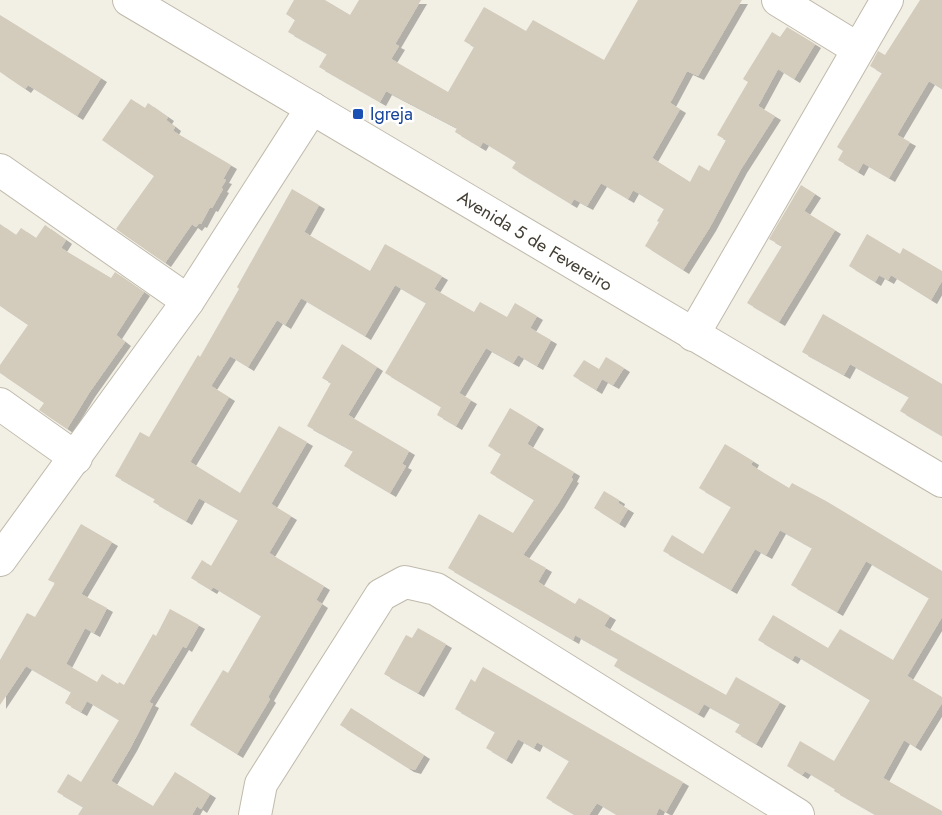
<svg xmlns="http://www.w3.org/2000/svg" width="942" height="815" viewBox="0 0 942 815" font-family="Jost,sans-serif">
<style>
.building{fill:#d3cbbb;filter:url(#shadow)}
.lines{fill:none;stroke-linecap:round;stroke-linejoin:round}
.minor-casing{stroke:#c0baab;stroke-width:34}
.minor{stroke:#fff;stroke-width:32}
.transit-dot{fill:#1a4fb4;stroke:#fff;stroke-width:2}
.labels{text-anchor:middle;dominant-baseline:central;stroke-width:5;stroke-linejoin:round;paint-order:stroke}
.transit-label{font-size:18px;fill:#164399;stroke:#fff;text-anchor:start}
.street-label{font-size:18px;fill:#443f35;stroke:#fff}
</style>
<defs>
<filter id="shadow"><feDropShadow dx="6" dy="4" stdDeviation="0" flood-color="#0004"/></filter>
</defs>
<rect width="100%" height="100%" fill="#f2efe5"/>
<g class="building">
<polygon points="294,0 325,0 350,15 359,0 421,0 395,44 399,46 391,59 448,92 474,47 464,41 484,7 526,31 533,20 604,60 638,0 742,0 698,76 687,71 670,103 680,109 652,158 690,182 699,165 709,171 726,140 717,135 748,82 743,79 772,32 780,37 787,27 815,44 794,79 778,69 758,106 775,116 741,169 710,227 683,270 645,246 659,222 657,221 664,209 633,190 628,199 601,183 587,206 574,199 571,204 512,168 516,162 483,142 480,147 455,132 457,128 386,91 380,102 319,67 327,54 288,32 295,20 286,14"/>
<polygon points="920,0 942,0 942,89 929,81 897,135 910,142 889,178 863,163 858,172 838,160 843,151 837,147 882,73 870,66 878,51 885,55"/>
<polygon points="0,15 101,78 77,116 28,85 25,89 0,72"/>
<polygon points="131,99 145,108 148,103 168,117 166,120 175,127 173,131 231,165 223,179 226,180 221,188 223,189 212,208 210,207 201,224 199,223 196,227 192,224 165,263 116,229 154,176 102,140"/>
<polygon points="801,185 815,194 804,211 835,230 779,322 747,303 782,246 769,239"/>
<polygon points="292,189 319,205 304,232 370,271 385,244 442,276 434,289 474,312 480,302 507,317 515,303 537,316 530,328 551,340 537,366 518,355 513,363 486,348 459,393 471,400 456,426 437,415 441,407 385,373 426,303 395,285 365,336 301,298 285,325 277,320 248,367 230,356 211,386 229,397 190,462 240,493 279,426 307,442 271,504 291,516 269,553 324,586 316,600 322,604 268,697 270,699 237,754 190,725 223,670 228,673 261,616 213,587 211,590 191,578 202,560 211,566 238,520 199,498 186,521 153,502 155,499 115,476 140,432 149,437 198,355 200,357 239,289 237,287"/>
<polygon points="0,224 16,235 21,228 36,238 45,225 66,240 61,248 111,278 115,272 144,292 116,335 125,342 89,393 67,429 39,410 44,403 0,373 0,365 28,325 0,306"/>
<polygon points="867,234 900,254 903,248 942,271 942,281 931,300 891,275 888,280 879,275 875,282 849,266"/>
<polygon points="823,314 942,384 942,436 900,411 909,397 850,364 844,375 802,352"/>
<polygon points="342,344 377,367 348,415 409,451 402,464 406,466 390,493 344,466 353,451 307,426 331,383 322,378"/>
<polygon points="606,357 624,368 613,385 602,379 596,390 573,376 584,360 599,369"/>
<polygon points="510,408 538,425 527,444 574,472 571,478 573,479 558,504 523,555 546,568 538,582 575,604 579,598 610,616 604,626 726,695 736,677 780,702 756,744 735,732 740,724 704,704 698,714 614,666 618,659 575,635 573,640 448,568 479,514 513,533 534,500 490,473 501,454 488,446"/>
<polygon points="725,444 753,461 751,465 789,488 792,483 826,501 942,571 942,617 907,676 942,697 942,703 915,747 904,740 883,778 942,811 942,815 876,815 834,791 835,789 805,771 802,775 787,766 800,741 834,761 870,700 795,655 792,660 758,640 773,615 828,648 840,629 893,660 929,598 866,561 837,612 791,585 812,548 780,530 766,555 755,549 731,590 663,551 672,535 703,554 731,507 699,488"/>
<polygon points="604,491 619,500 618,503 628,509 619,524 594,508"/>
<polygon points="81,524 112,542 81,594 107,608 94,633 85,628 66,664 97,682 102,674 118,684 119,682 124,685 153,634 156,636 170,609 199,625 186,648 183,646 149,702 153,704 131,747 111,781 153,806 175,772 210,794 201,809 197,806 192,815 78,815 83,807 57,792 68,774 81,782 119,720 87,701 81,712 65,703 71,692 26,666 0,705 0,660 27,613 35,617 55,583 48,580"/>
<polygon points="418,628 446,644 418,693 384,674 406,635 412,638"/>
<polygon points="483,667 683,782 666,812 659,808 656,815 617,815 597,803 589,815 575,815 546,798 569,761 537,742 534,748 518,739 506,760 486,748 495,732 455,709 471,679 475,682"/>
<polygon points="351,708 424,755 415,770 408,768 340,725"/>
</g>
<g class="lines">
<g class="minor-casing">
<g id="minor">
<polyline points="129,0 942,481"/>
<polyline points="778,0 858,49"/>
<polyline points="0,170 188,301"/>
<polyline points="693,335 887,0"/>
<polyline points="0,404 76,458"/>
<polyline points="0,560 188,301 312,108"/>
<polyline points="255,815 261,784 381,595 405,582 436,589 798,815"/>
</g>
</g>
<use href="#minor" class="minor"/>
</g>
<rect class="transit-dot" x="352" y="108" width="12" height="12" rx="3"/>
<g class="labels">
<g class="transit-label">
<text x="370" y="114">Igreja</text>
</g>
<g class="street-label">
<text transform="translate(535 241) rotate(31)">Avenida 5 de Fevereiro</text>
</g>
</g>
</svg>
